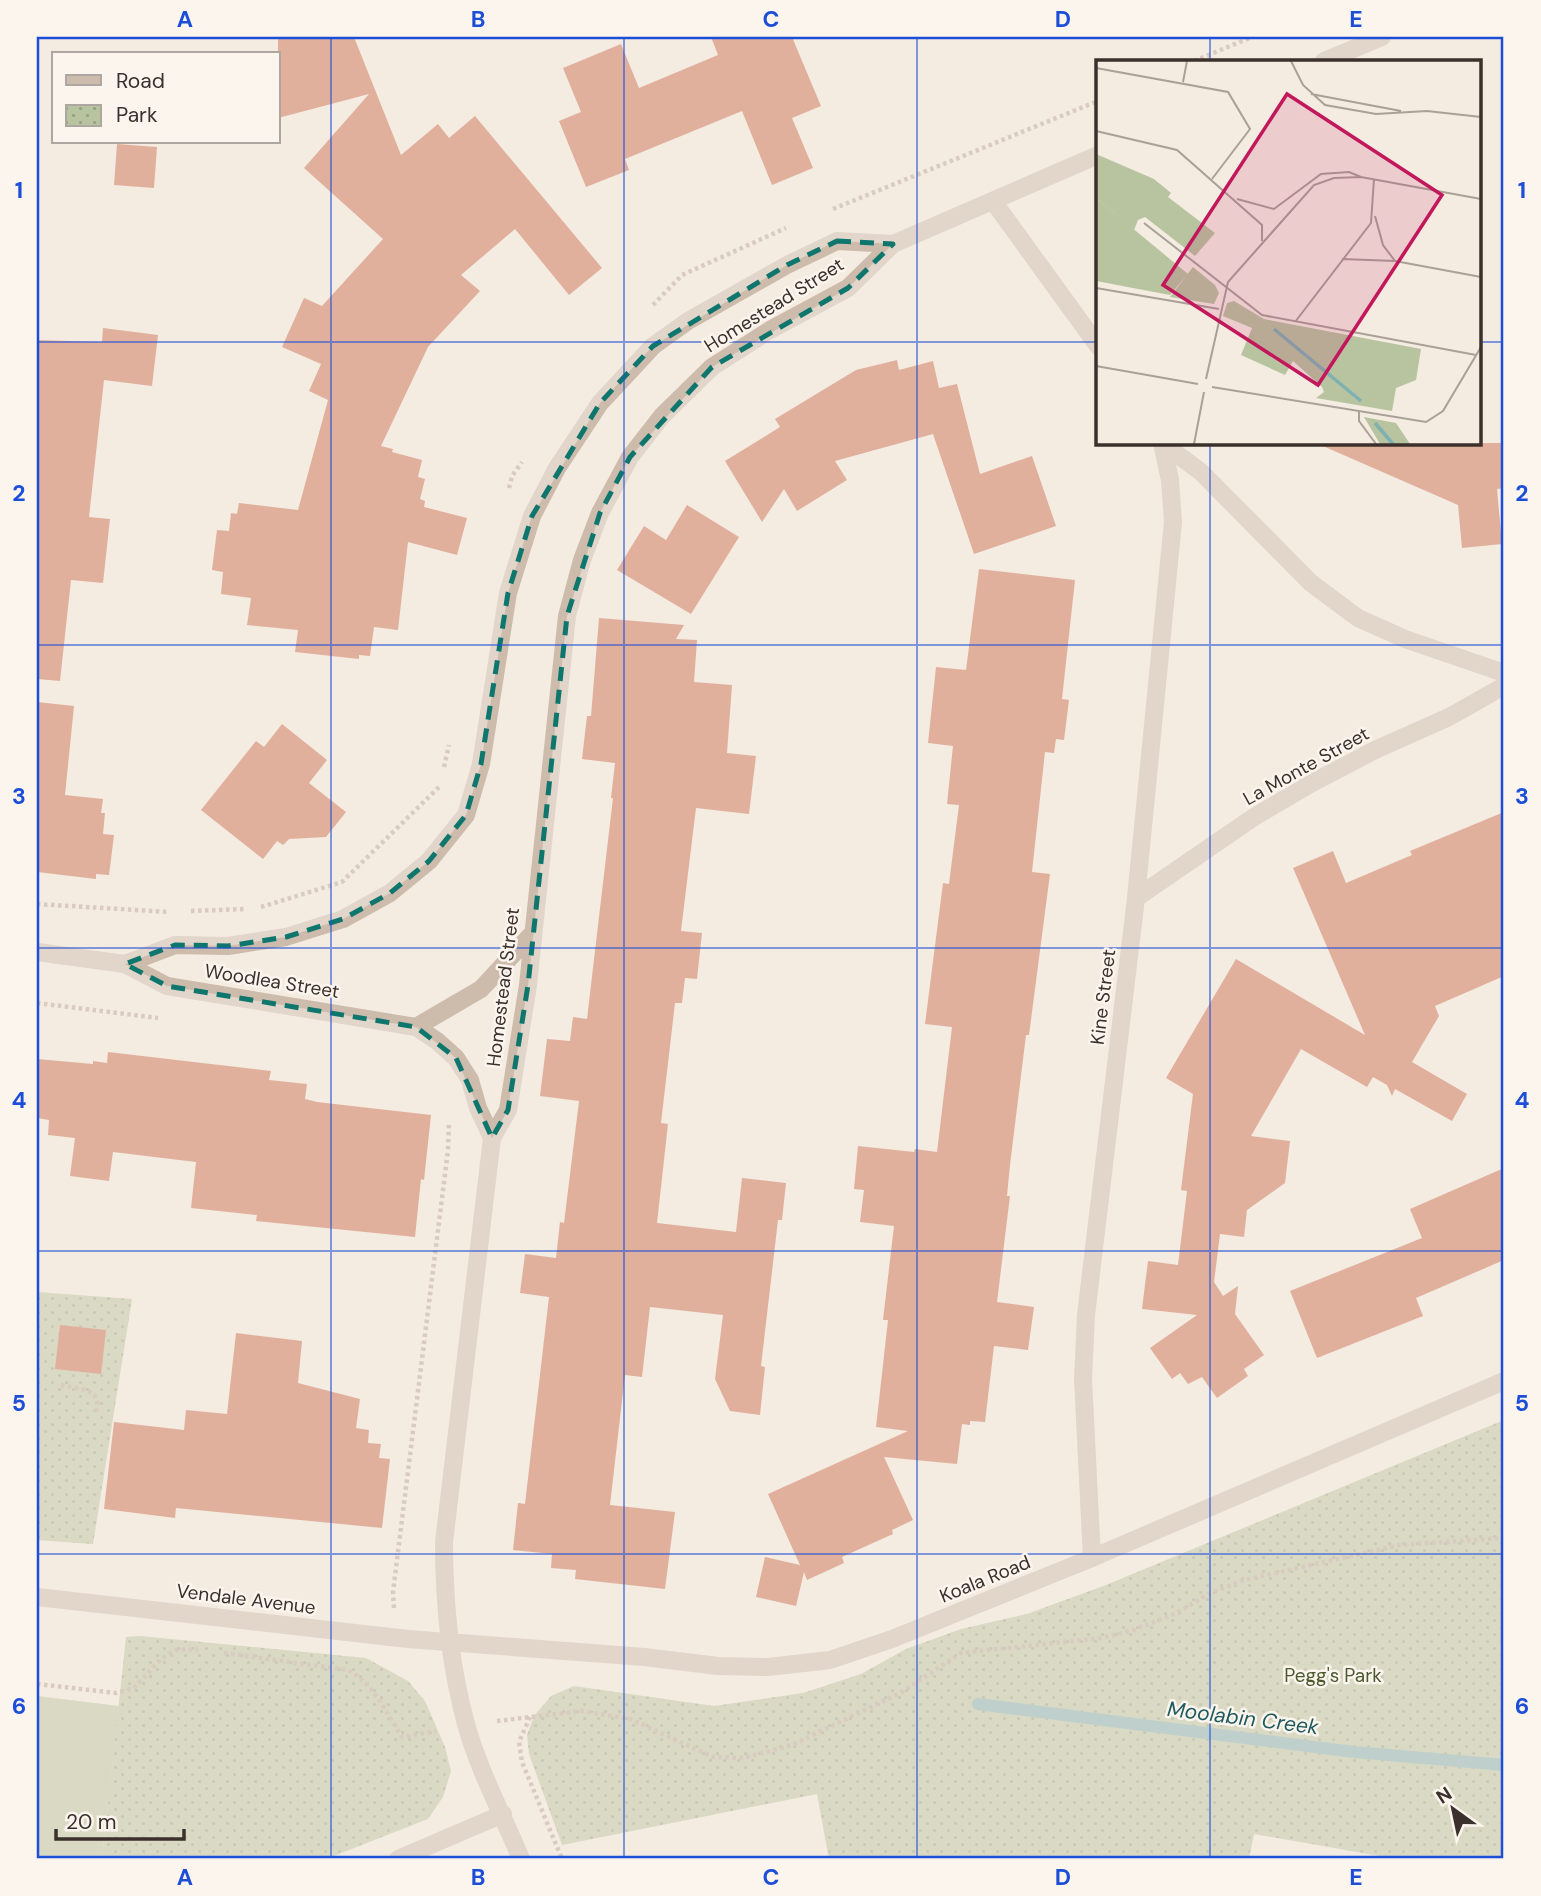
<svg xmlns="http://www.w3.org/2000/svg" width="1541" height="1896" viewBox="0 0 1541 1896" font-family="'DM Sans',sans-serif">
<style>
.green{fill:#b8c4a0}
.park{fill:url(#park-dots)}
.lines{fill:none;stroke-linecap:round;stroke-linejoin:round}
.stream{stroke:#7fb0b2;stroke-width:12}
.building{fill:#c8694b}
.path{stroke:#b9a596;stroke-width:4.5;stroke-dasharray:3.5 3.5;stroke-linecap:butt}
.minor{stroke:#cdbbac;stroke-width:18}
.marked{fill:none;stroke:#0f766e;stroke-width:5;stroke-dasharray:14 9;stroke-linejoin:round}
.grid{fill:none;stroke:#1d4ed8;stroke-width:2;stroke-opacity:0.55}
.labels{text-anchor:middle;dominant-baseline:central;stroke-width:5;stroke-linejoin:round;paint-order:stroke}
.street-label{font-size:19px;fill:#3b302b;stroke:#fbf5ee}
.park-label{font-size:19px;fill:#4a5a2e;stroke:#fbf5ee}
.water-label{font-size:21px;font-style:italic;fill:#1f5a5e;stroke:#fbf5ee}
.inset-river{fill:none;stroke:#7fb0b2;stroke-width:3.5}
.inset-road{fill:none;stroke:#aaa098;stroke-width:2}
.view{fill:#c2185b;fill-opacity:0.15;stroke:#c2185b;stroke-width:3.5}
.inset-edge{fill:none;stroke:#3b302b;stroke-width:3.5}
.neatline{fill:none;stroke:#1d4ed8;stroke-width:2.5}
.grid-label{font-size:23px;text-anchor:middle;font-weight:bold;fill:#1d4ed8}
</style>
<defs>
<pattern id="park-dots" width="8" height="8" patternUnits="userSpaceOnUse" patternTransform="scale(1.75)"><rect width="8" height="8" fill="#b8c4a0"/><path d="M2 2h.1M6 6h.1" fill="none" stroke="#97a083" stroke-width="1.8" stroke-linecap="round"/></pattern>
</defs>
<rect width="100%" height="100%" fill="#f4ebe1"/>
<polygon class="green" points="37,1696 119,1706 102,1859 37,1859"/>
<g class="park">
<polygon points="37,1292 132,1299 93,1544 37,1540"/>
<polygon points="1504,1420 1504,1859 1397,1859 1254,1834 1249,1859 829,1859 817,1794 562,1845 529,1754 527,1735 534,1716 551,1696 574,1686 714,1706 803,1693 861,1674 906,1649 961,1629 1027,1614 1106,1585"/>
<polygon points="140,1636 366,1658 408,1681 425,1701 445,1747 451,1771 443,1797 428,1819 326,1859 102,1859 126,1637"/>
</g>
<g class="lines">
<polyline class="stream" points="978,1704 1354,1752 1504,1765"/>
</g>
<g class="building">
<polygon points="278,37 354,37 401,155 438,124 449,138 475,116 602,268 569,295 515,229 461,275 480,291 428,347 381,446 393,449 392,452 422,460 418,477 425,479 420,499 425,501 424,507 467,518 457,555 408,542 398,630 374,627 370,656 359,655 359,659 295,652 298,630 247,625 251,598 221,594 223,572 212,570 217,530 229,531 231,513 237,514 239,503 298,510 328,400 309,391 321,364 282,347 304,298 322,306 383,239 304,168 369,94 278,118"/>
<polygon points="711,37 792,37 821,106 792,118 813,168 772,185 742,111 625,159 629,170 586,187 559,121 581,112 563,68 621,44 639,88 718,55"/>
<polygon points="117,144 157,147 154,188 114,185"/>
<polygon points="103,328 158,335 152,386 104,380 89,517 110,519 103,583 71,580 60,681 37,679 37,340 102,342"/>
<polygon points="897,360 899,370 933,361 939,388 957,384 980,474 1032,456 1056,526 974,554 933,434 835,461 847,480 797,511 784,489 762,522 725,461 780,427 775,419 856,370"/>
<polygon points="1316,443 1504,443 1504,488 1497,489 1502,544 1462,548 1458,505"/>
<polygon points="687,505 739,537 691,614 617,570 644,526 666,540"/>
<polygon points="979,569 1075,580 1062,699 1069,700 1064,740 1056,739 1054,753 1045,752 1032,872 1050,874 1029,1035 1026,1035 1010,1165 1007,1196 1010,1196 997,1302 1034,1307 1028,1350 994,1346 985,1422 970,1421 970,1425 962,1424 957,1464 884,1457 913,1520 892,1530 893,1534 842,1557 844,1563 807,1580 804,1572 796,1606 756,1597 765,1557 800,1565 768,1494 908,1431 876,1427 888,1320 883,1320 894,1226 860,1222 864,1190 854,1189 858,1146 914,1152 915,1149 937,1152 952,1027 925,1024 943,883 949,884 959,805 947,804 953,746 928,743 936,667 966,670"/>
<polygon points="599,618 684,625 676,639 697,640 694,682 732,685 727,753 756,756 749,814 696,808 681,931 702,933 697,979 685,978 682,1003 675,1003 661,1123 668,1124 657,1223 736,1232 742,1178 786,1183 782,1220 778,1220 761,1366 765,1367 760,1415 730,1411 715,1379 723,1315 650,1307 642,1377 625,1375 610,1505 675,1512 665,1589 575,1579 576,1570 551,1568 552,1554 513,1550 518,1503 525,1504 549,1297 520,1293 525,1254 556,1258 560,1222 564,1223 579,1101 540,1096 547,1039 570,1041 573,1017 587,1019 613,798 611,798 615,763 582,759 587,716 591,716"/>
<polygon points="37,702 74,706 65,795 103,799 101,813 105,813 103,834 114,835 109,875 96,874 96,879 37,872"/>
<polygon points="282,724 327,760 309,783 346,812 326,837 289,839 283,845 277,841 263,859 201,810 256,741 264,747"/>
<polygon points="1504,812 1504,976 1435,1006 1439,1016 1412,1062 1467,1094 1452,1121 1395,1089 1392,1096 1387,1085 1373,1077 1367,1087 1301,1049 1251,1136 1290,1141 1285,1183 1247,1210 1244,1237 1220,1234 1214,1282 1223,1296 1238,1286 1235,1314 1264,1355 1244,1369 1248,1376 1217,1398 1202,1377 1188,1384 1180,1373 1172,1379 1150,1348 1197,1315 1142,1309 1148,1261 1178,1265 1187,1191 1181,1190 1193,1094 1166,1078 1236,959 1365,1035 1293,868 1333,851 1346,883 1412,855 1410,851"/>
<polygon points="108,1052 271,1071 269,1080 307,1084 305,1099 317,1102 431,1115 424,1180 421,1179 415,1237 256,1221 257,1215 191,1208 196,1162 113,1152 109,1181 70,1176 75,1138 48,1135 49,1120 37,1118 37,1059 93,1064 93,1061 107,1063"/>
<polygon points="1504,1168 1504,1260 1416,1298 1423,1316 1317,1358 1290,1291 1422,1238 1410,1209"/>
<polygon points="60,1325 106,1330 101,1374 55,1369"/>
<polygon points="236,1333 302,1341 298,1383 360,1399 356,1428 369,1430 368,1443 381,1444 379,1458 390,1459 382,1528 176,1508 175,1518 104,1509 114,1422 184,1430 186,1410 227,1414"/>
</g>
<g class="lines">
<g class="path">
<polyline points="1194,61 1252,37"/>
<polyline points="833,209 1098,101"/>
<polyline points="653,305 682,275 786,228"/>
<polyline points="509,488 512,476 522,462"/>
<polyline points="444,767 449,745"/>
<polyline points="37,904 169,912"/>
<polyline points="261,907 342,882 440,786"/>
<polyline points="191,911 246,909"/>
<polyline points="37,1003 158,1018"/>
<polyline points="61,1385 86,1390 94,1394 97,1402 96,1414"/>
<polyline points="394,1608 393,1592 448,1150 449,1123"/>
<path d="M224 1653 348 1670C373 1683 387 1714 402 1737L436 1731"/>
<polyline points="37,1684 116,1693 134,1688 162,1658 176,1650 198,1649"/>
<polyline points="530,1717 519,1742 522,1762 562,1859"/>
<polyline points="497,1721 582,1711 630,1719 713,1757 744,1758 792,1745 900,1693 961,1653 1101,1638 1131,1631 1177,1613 1208,1594 1244,1580 1400,1545 1504,1538"/>
</g>
<g class="minor">
<polyline points="1324,61 1382,37"/>
<polyline points="993,201 1098,346"/>
<polyline points="1162,443 1201,472 1311,583 1358,618 1405,639 1504,673"/>
<polyline points="1136,898 1254,817 1312,783 1375,750 1449,717 1504,686"/>
<polyline points="37,952 125,964 167,986 416,1027 437,1041 456,1058 470,1080 478,1108 492,1138"/>
<polyline points="125,964 175,945 228,946 286,937 343,919 390,893 429,861 466,815 481,764 508,593 532,516 557,468 600,403 653,346 688,321 787,265 837,241 893,244"/>
<polyline points="416,1027 481,989 531,935"/>
<polyline points="1092,1558 1083,1379 1086,1315 1136,898 1173,522 1170,480 1162,443"/>
<polyline points="37,1597 408,1639 644,1657 718,1666 768,1667 830,1660 892,1639 1092,1558 1504,1381"/>
<polyline points="398,1859 503,1814"/>
<path d="M521 1859C503 1815 479 1771 466 1724 450 1665 444 1602 444 1542L492 1138 508 1110 528 985 567 616 582 560 600 513 630 457 662 416 712 367 770 330 848 288 893 244 1098 155"/>
</g>
</g>
<path d="M0 0H1541V1896H0ZM837 241 893 244 848 288 712 367 630 457 600 513 567 616 528 985 508 1110 492 1138 456 1058 416 1027 167 986 125 964 175 945 228 946 286 937 343 919 390 893 429 861 466 815 481 764 508 593 532 516 600 403 653 346 787 265Z" fill="#f4ebe1" fill-opacity=".55" fill-rule="evenodd"/>
<path class="marked" d="M837 241 893 244 848 288 712 367 630 457 600 513 567 616 528 985 508 1110 492 1138 456 1058 416 1027 167 986 125 964 175 945 228 946 286 937 343 919 390 893 429 861 466 815 481 764 508 593 532 516 600 403 653 346 787 265Z"/>
<path class="grid" d="M331 37V1859M624 37V1859M917 37V1859M1210 37V61M37 342H1098M1480 342H1504M1210 443V1859M37 645H1504M37 948H1504M37 1251H1504M37 1554H1504"/>
<g class="labels">
<g class="street-label">
<text transform="translate(774 305) rotate(-32)">Homestead Street</text>
<text transform="translate(1306 766) rotate(-29)">La Monte Street</text>
<text transform="translate(272 981) rotate(9)">Woodlea Street</text>
<text transform="translate(503 987) rotate(-83)">Homestead Street</text>
<text transform="translate(1103 997) rotate(-83)">Kine Street</text>
<text transform="translate(985 1579) rotate(-22)">Koala Road</text>
<text transform="translate(246 1599) rotate(7)">Vendale Avenue</text>
</g>
<g class="park-label">
<text x="1333" y="1675">Pegg's Park</text>
</g>
<g class="water-label">
<text transform="translate(1243 1718) rotate(7)">Moolabin Creek</text>
</g>
</g>
<g transform="translate(1096 60)">
<rect width="385" height="385" fill="#f4ebe1"/>
<path d="M0 138 92 214 74 235 0 221Z" fill="#b8c4a0"/>
<path d="M0 94 58 119 75 133 72 137 119 173 99 196 49 157 42 160 38 170 0 138ZM97 207 119 225 123 233 118 244 74 237ZM138 241 168 259 325 289 320 320 300 328 296 351 220 338 228 332 226 327 197 301 189 315 145 295 156 268 127 256 131 243ZM268 357 300 363 314 384H284Z" fill="#b8c4a0"/>
<path class="inset-river" d="M178 269 265 341M279 363 297 384"/>
<path class="inset-road" d="M195 1 207 25 229 45 280 54 331 51 385 57M0 8 132 32 154 69 116 119M87 22 91 1M215 34 305 51M0 71 81 90 166 165V181M141 139 178 149 225 114 253 112 265 117M279 156 287 185 299 201M48 163 166 255 380 295M246 199 299 201 385 217M0 228 123 249M199 262 275 163 278 119M0 306 102 324M110 319 132 222 218 125 238 118 265 117 385 139M116 327 330 362 347 351 385 287M263 352V361L280 384M98 384 108 332"/>
<path class="view" d="M191 34 346 135 222 325 67 225Z"/>
<rect width="385" height="385" class="inset-edge"/>
</g>
<rect width="1541" height="1896" fill="none" stroke="#fbf5ee" stroke-width="77"/>
<rect x="52" y="52" width="228" height="91" fill="#fbf5ee" stroke="#aea6a0" stroke-width="2"/>
<rect x="66" y="75" width="35" height="10" fill="#cdbbac" stroke="#aea6a0" stroke-width="2"/>
<text x="116" y="88" font-size="21" fill="#3b302b">Road</text>
<rect x="66" y="105" width="35" height="21" fill="url(#park-dots)" stroke="#aea6a0" stroke-width="2"/>
<text x="116" y="122" font-size="21" fill="#3b302b">Park</text>
<g transform="translate(1453 1809) rotate(327)" stroke="#fbf5ee" stroke-width="5" paint-order="stroke">
<path d="M0-5L12 26L0 18L-12 26Z" fill="#3b302b"/>
<text y="-10" font-size="19" font-weight="bold" text-anchor="middle" fill="#3b302b">N</text>
</g>
<path d="M56 1829v10h128v-10" fill="none" stroke="#3b302b" stroke-width="3.5"/>
<text x="66" y="1829" font-size="21" fill="#3b302b" stroke="#fbf5ee" stroke-width="5" paint-order="stroke">20 m</text>
<rect x="38" y="38" width="1464" height="1819" class="neatline"/>
<g class="grid-label">
<text x="185" y="27">A</text>
<text x="478" y="27">B</text>
<text x="771" y="27">C</text>
<text x="1063" y="27">D</text>
<text x="1356" y="27">E</text>
<text x="19" y="198">1</text>
<text x="1522" y="198">1</text>
<text x="19" y="501">2</text>
<text x="1522" y="501">2</text>
<text x="19" y="804">3</text>
<text x="1522" y="804">3</text>
<text x="19" y="1108">4</text>
<text x="1522" y="1108">4</text>
<text x="19" y="1411">5</text>
<text x="1522" y="1411">5</text>
<text x="19" y="1714">6</text>
<text x="1522" y="1714">6</text>
<text x="185" y="1885">A</text>
<text x="478" y="1885">B</text>
<text x="771" y="1885">C</text>
<text x="1063" y="1885">D</text>
<text x="1356" y="1885">E</text>
</g>
</svg>
